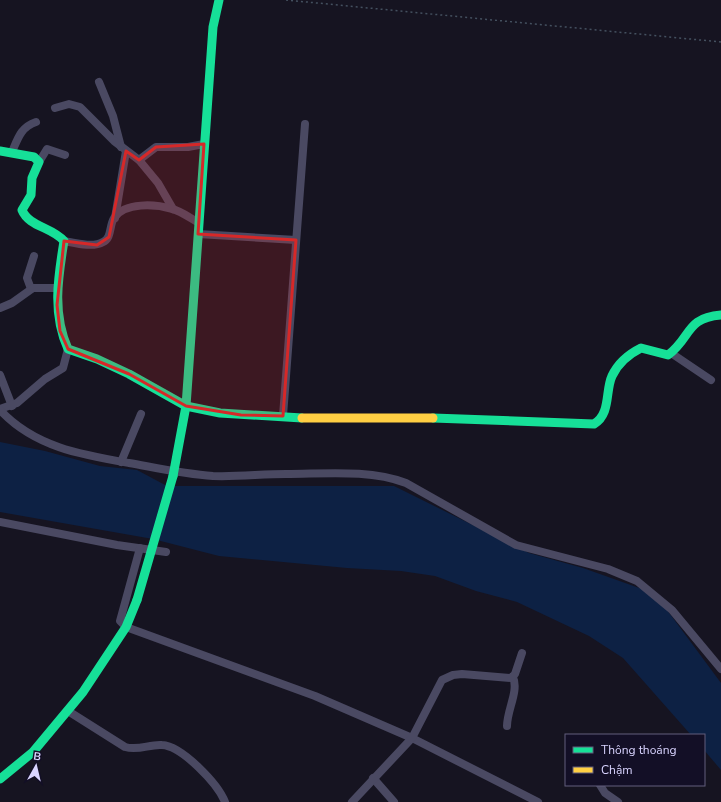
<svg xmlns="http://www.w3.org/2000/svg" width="721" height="802" viewBox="0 0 721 802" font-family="'Nunito Sans',sans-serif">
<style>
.water{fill:#0d2144}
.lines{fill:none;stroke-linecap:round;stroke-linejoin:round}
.path{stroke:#44505f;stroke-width:1.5;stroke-dasharray:2 3;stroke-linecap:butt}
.street{stroke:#4a4962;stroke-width:8}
.fast{stroke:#16e098;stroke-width:9}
.slow{stroke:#ffcf43;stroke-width:9}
.fast-bridge{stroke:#16e098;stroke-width:9}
.marked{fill:#d62828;fill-opacity:0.2;stroke:#d62828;stroke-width:3;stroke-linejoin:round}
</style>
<rect width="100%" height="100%" fill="#161421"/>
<polygon class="water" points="0,442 45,451 100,466 137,470 167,486 394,486 529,553 583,568 642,589 667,610 721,683 721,770 704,750 704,735 691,735 623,658 589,636 517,602 476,591 435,576 401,571 347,568 219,556 153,539 0,512"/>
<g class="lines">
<polyline class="path" points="286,0 721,42"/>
<g class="street">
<polyline points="99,82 113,116 121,147"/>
<polyline points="55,108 69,104 80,107 114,141 139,160 158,183 173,209"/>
<path d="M12 152C18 138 21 127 36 122"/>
<polyline points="139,160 156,147 188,147 204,144"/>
<polyline points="39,162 47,149 65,155"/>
<polyline points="115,218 126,151"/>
<polyline points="198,234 296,240"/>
<path d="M64 241C75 243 93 248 103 242 112 238 109 226 114 218 125 202 155 204 172 209 181 211 190 218 199 223"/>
<polyline points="31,289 27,278 34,256"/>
<polyline points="0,308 12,303 33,288 57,288"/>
<polyline points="671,353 711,380"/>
<polyline points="0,375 12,406"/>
<polyline points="0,409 17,403 45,379 63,368 68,349"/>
<path d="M0 410C34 447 82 455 129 463 157 468 184 474 213 476 237 477 262 474 286 474 324 474 369 469 406 483L516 545 608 569 637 581 672 610 721 669"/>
<polyline points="283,416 305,124"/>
<polyline points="121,462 141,414"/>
<polyline points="0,522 117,545 166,552"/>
<polyline points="140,548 120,621 126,627 315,696 412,738 538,802"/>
<path d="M68 711 125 747C139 751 149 744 162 745 182 746 218 784 225 802"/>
<path d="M507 726C507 710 519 691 513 677"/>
<polyline points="373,778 394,802"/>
<polyline points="600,785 605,793 618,802"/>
<polyline points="352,802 412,738 442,680 453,675 462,674 511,678 515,674 522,653"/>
</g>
<g class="fast">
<path d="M0 151 34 157 39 162 32 178 31 195 22 210C29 227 52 227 64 241 58 278 52 313 68 349L97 359 129 374 186 406 220 413 302 418"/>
<path d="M433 418 594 424C611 414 605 391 612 376 618 363 629 354 641 348L668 355C692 337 685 318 721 315"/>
<polyline points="173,476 186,406 213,27 219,0"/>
<polyline points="0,779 33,752 83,692 126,627 137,600"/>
</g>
<polyline class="slow" points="302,418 433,418"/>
<polyline class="fast-bridge" points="137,600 173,476"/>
</g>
<path class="marked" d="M204 144 198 234 296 240 283 416 241 415 186 406 129 374 68 349 60 331 57 305 64 241 97 245 109 237 126 151 139 160 156 147Z"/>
<rect x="565" y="734" width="140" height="52" fill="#130f26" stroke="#625e7d"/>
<rect x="573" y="747" width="20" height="6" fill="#16e098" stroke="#625e7d"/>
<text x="601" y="754" font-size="12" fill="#d9d4ff">Thông thoáng</text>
<rect x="573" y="767" width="20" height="6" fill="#ffcf43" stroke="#625e7d"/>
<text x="601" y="774" font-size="12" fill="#d9d4ff">Chậm</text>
<g transform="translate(36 766) rotate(8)" stroke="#130f26" stroke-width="3" paint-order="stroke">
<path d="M0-3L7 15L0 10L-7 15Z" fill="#d9d4ff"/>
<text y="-6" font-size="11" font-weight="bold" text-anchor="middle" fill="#d9d4ff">B</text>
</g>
</svg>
